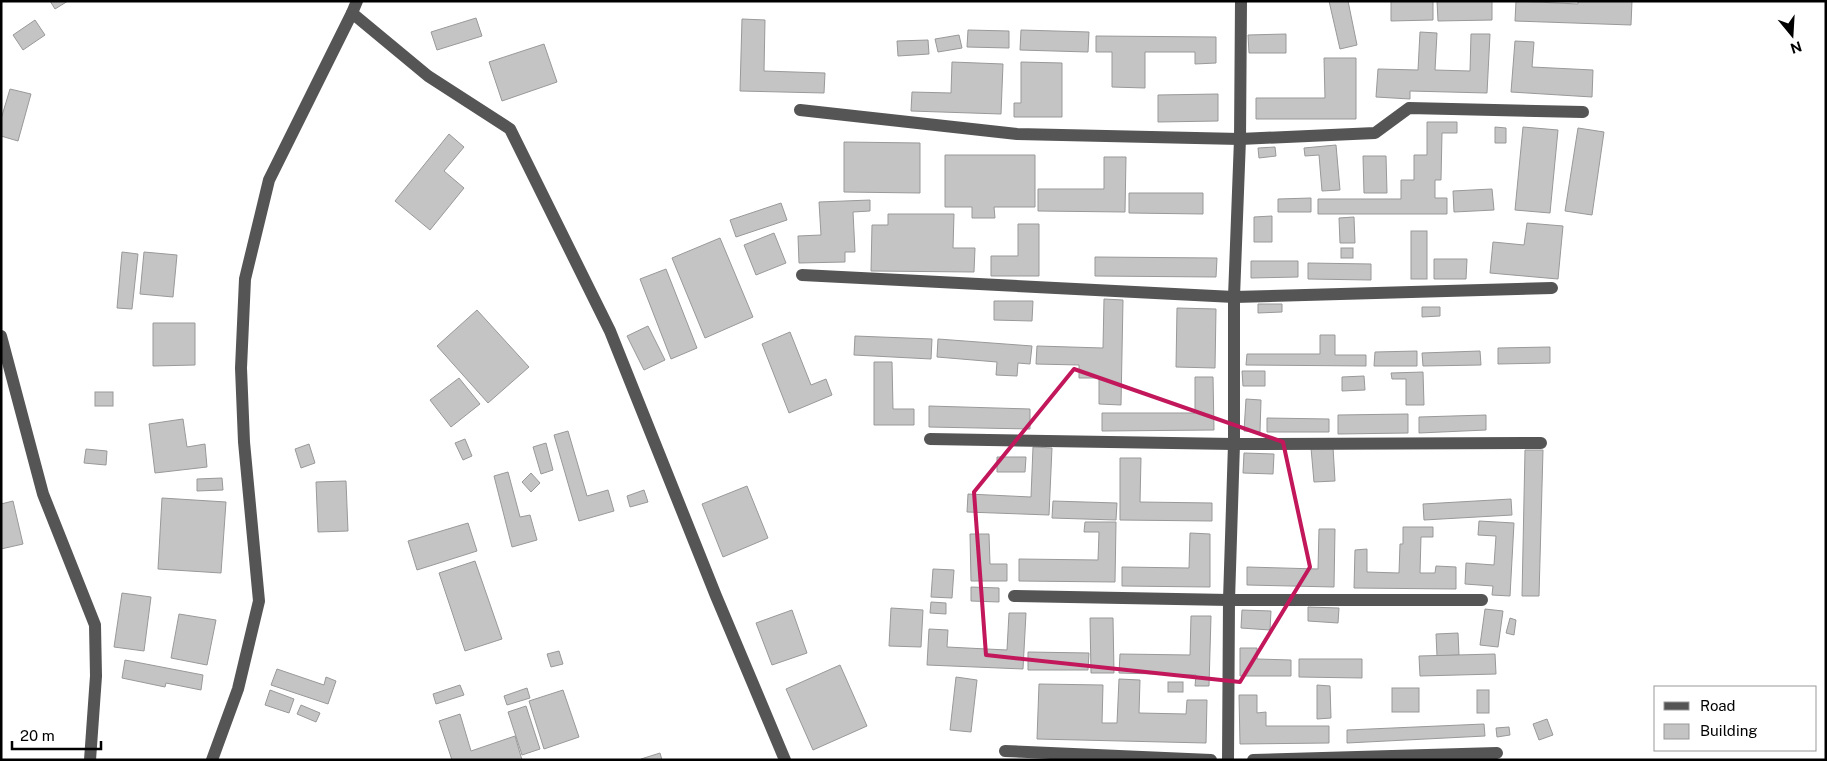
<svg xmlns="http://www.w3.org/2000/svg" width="1827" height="761" viewBox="0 0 1827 761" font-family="'Public Sans',sans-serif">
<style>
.building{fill:#c4c4c4;stroke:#999}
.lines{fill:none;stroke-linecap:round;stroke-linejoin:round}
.minor{stroke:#555;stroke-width:12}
.marked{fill:none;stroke:#c2185b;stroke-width:4;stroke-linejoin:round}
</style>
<rect width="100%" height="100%" fill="#fff"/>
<g class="building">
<polygon points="50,1 68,1 55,9"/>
<polygon points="1329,1 1348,1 1357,45 1340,49"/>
<polygon points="1391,1 1433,1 1433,20 1391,21"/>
<polygon points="1437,1 1492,1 1492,20 1438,21"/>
<polygon points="1516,1 1578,4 1578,1 1632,1 1631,25 1515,21"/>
<polygon points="476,18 482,36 437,50 431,32"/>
<polygon points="742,19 765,20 764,71 825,73 824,93 740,91"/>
<polygon points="35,20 45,35 23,50 13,35"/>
<polygon points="968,30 1009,31 1009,48 967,47"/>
<polygon points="1021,30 1089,32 1088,52 1020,50"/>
<polygon points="1420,32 1437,33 1435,70 1470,71 1471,34 1490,34 1487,93 1410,91 1410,99 1376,97 1378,69 1418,70"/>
<polygon points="1286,34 1286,53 1249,53 1248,35"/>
<polygon points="959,35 962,48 938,52 935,39"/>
<polygon points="1096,36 1216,37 1216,63 1195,64 1195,52 1145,52 1145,88 1112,87 1112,52 1096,52"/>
<polygon points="928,40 929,54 898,56 897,41"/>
<polygon points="1515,41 1534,42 1532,67 1593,70 1592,97 1511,92"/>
<polygon points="544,44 557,82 502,101 489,62"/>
<polygon points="1324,58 1356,58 1356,119 1256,119 1256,98 1325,98"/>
<polygon points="952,62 1003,64 1001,114 911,111 912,92 951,93"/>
<polygon points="1021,62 1062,63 1062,117 1014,117 1014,103 1021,103"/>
<polygon points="10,89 31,94 18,141 1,136 1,119"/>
<polygon points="1218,94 1218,121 1158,122 1158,95"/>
<polygon points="1427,122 1457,122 1457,133 1442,133 1441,180 1435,180 1435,198 1447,198 1447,214 1318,214 1318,199 1401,199 1401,180 1414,180 1414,155 1427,155"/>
<polygon points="1495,127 1506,128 1506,143 1495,143"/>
<polygon points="1523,127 1558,130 1550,213 1515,210"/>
<polygon points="1578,128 1604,132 1592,215 1565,211"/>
<polygon points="449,134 464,147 444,171 464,188 430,230 395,201"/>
<polygon points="844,142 920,143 920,193 844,192"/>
<polygon points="1336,145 1340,190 1322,191 1319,155 1305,156 1304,148"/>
<polygon points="1275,147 1276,156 1259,158 1258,148"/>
<polygon points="945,155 1035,155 1035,207 994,207 995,218 972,218 972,207 945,207"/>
<polygon points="1363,156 1386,156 1387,193 1364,193"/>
<polygon points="1104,157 1126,157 1125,212 1038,211 1038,189 1104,189"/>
<polygon points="1492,189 1494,210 1454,212 1453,191"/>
<polygon points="1129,193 1203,193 1203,214 1129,213"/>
<polygon points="1311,198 1311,212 1278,212 1278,199"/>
<polygon points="870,200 870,211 853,212 855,252 845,252 845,262 799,263 798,236 821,235 819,202"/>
<polygon points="781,203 787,220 736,237 730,220"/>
<polygon points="888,214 954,214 953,248 975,248 974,272 871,271 872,225 888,225"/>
<polygon points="1272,216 1272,242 1254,242 1254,217"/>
<polygon points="1354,217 1355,243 1340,243 1339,218"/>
<polygon points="1527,223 1563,226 1558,279 1490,273 1493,242 1524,245"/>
<polygon points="1018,224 1039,224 1039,276 991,276 991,256 1018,256"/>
<rect x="1411" y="231" width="16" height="48"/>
<polygon points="774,233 786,263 756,275 744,245"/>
<polygon points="720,238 753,317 705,338 672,258"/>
<rect x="1341" y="248" width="12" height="10"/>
<polygon points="122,252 138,254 132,309 117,308"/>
<polygon points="144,252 177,255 173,297 140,294"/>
<polygon points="1095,257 1217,258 1216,277 1095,276"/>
<polygon points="1434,259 1467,259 1466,279 1434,279"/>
<polygon points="1251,261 1298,261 1298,277 1251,278"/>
<polygon points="1308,263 1371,264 1371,280 1308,279"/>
<polygon points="666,269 697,348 671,359 640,279"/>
<polygon points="1104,299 1123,300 1121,405 1099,404 1099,378 1079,378 1079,365 1036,364 1037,346 1103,348"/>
<polygon points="994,301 1033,301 1032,321 994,320"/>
<polygon points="1258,304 1282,304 1282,312 1258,313"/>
<polygon points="1422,307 1440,307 1440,316 1422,317"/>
<polygon points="1177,308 1216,309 1215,368 1176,367"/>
<polygon points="477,310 529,367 488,403 437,346"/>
<polygon points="153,323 195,323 195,365 153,366"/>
<polygon points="648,326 665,360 644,370 627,336"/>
<polygon points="790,332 811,385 826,379 832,395 789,413 762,344"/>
<polygon points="1320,335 1335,335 1335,355 1366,355 1366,366 1246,365 1247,354 1320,354"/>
<polygon points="855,336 932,339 931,359 854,355"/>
<polygon points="938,339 1032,346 1030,364 1018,363 1017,376 996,375 997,362 937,357"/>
<polygon points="1550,347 1550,363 1498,364 1498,348"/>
<polygon points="1417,351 1417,366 1374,366 1375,352"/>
<polygon points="1480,351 1481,365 1423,366 1422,353"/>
<polygon points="874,362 892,362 893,409 914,409 914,425 874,425"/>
<polygon points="1242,371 1265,371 1265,386 1243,386"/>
<polygon points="1423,372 1424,405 1406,405 1406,379 1392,379 1391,373"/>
<polygon points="1364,376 1365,390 1342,391 1342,377"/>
<polygon points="1195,377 1213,377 1214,430 1102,431 1102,413 1195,413"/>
<polygon points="459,378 480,404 451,427 430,400"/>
<rect x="95" y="392" width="18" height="14"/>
<polygon points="1246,399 1261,400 1260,432 1244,431"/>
<polygon points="929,406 1030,409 1030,429 929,427"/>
<polygon points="1408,414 1408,433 1338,434 1338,415"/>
<polygon points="1486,415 1486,430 1419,433 1419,417"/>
<polygon points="1267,418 1329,419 1329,432 1267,432"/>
<polygon points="183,419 187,447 205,444 207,467 155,473 149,424"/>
<polygon points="568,431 587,496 608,490 614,511 579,521 554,435"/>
<polygon points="465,439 472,456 463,460 455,443"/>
<polygon points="546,443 553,470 541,474 533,447"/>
<polygon points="309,444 315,463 301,468 295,449"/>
<polygon points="1033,447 1052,448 1049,515 967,512 968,494 1031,497"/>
<polygon points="1333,447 1335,481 1314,482 1311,448"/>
<polygon points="86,449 107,451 106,465 84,463"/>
<polygon points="1525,450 1543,450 1539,596 1522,596"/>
<polygon points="1244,453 1274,454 1273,474 1243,473"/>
<polygon points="997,457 1026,457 1025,472 997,472"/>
<polygon points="1120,458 1141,458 1140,502 1212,503 1212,521 1120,520"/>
<polygon points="508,472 520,517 530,515 537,540 512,547 494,476"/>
<polygon points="531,473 540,483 531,492 522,482"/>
<polygon points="222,478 223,490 197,491 197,479"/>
<polygon points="346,481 348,531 318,532 316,482"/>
<polygon points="747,486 768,538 723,557 702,504"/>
<polygon points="644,490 648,502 630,507 627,496"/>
<polygon points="162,498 226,502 221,573 158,569"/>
<polygon points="1511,499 1512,515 1424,520 1423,504"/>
<polygon points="13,501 23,544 1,549 1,504"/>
<polygon points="1053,501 1117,503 1116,520 1052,518"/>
<polygon points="1479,521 1514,523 1510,596 1492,595 1493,586 1465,584 1466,563 1494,565 1496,536 1478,535"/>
<polygon points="1085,522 1116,522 1115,582 1019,581 1019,559 1098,560 1099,532 1084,532"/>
<polygon points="468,523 477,551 417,570 408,541"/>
<polygon points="1403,527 1433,527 1433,537 1421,537 1420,573 1435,573 1436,566 1456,567 1456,589 1354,588 1355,550 1367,549 1367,572 1399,573 1400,544 1403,544"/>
<polygon points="1319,529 1335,529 1334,587 1247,585 1247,567 1318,569"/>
<polygon points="1190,533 1210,534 1210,587 1122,586 1122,567 1189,568"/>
<polygon points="970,534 989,534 990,564 1007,564 1007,581 971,581"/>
<polygon points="475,561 502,639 465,651 439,573"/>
<polygon points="933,569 954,570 952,598 931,597"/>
<polygon points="971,587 999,588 999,602 971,601"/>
<polygon points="122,593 151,597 144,651 114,647"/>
<polygon points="931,602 946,603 946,614 930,613"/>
<polygon points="1308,607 1339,608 1338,623 1308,621"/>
<polygon points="891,608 923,610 921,647 889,646"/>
<polygon points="1485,609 1503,611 1498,647 1480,645"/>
<polygon points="792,610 807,653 772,665 756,623"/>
<polygon points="1242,610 1271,611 1270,630 1241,628"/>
<polygon points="1009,613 1026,613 1023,669 927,665 929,629 948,630 947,647 1007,650"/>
<polygon points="179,614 216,620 207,665 171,658"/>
<polygon points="1191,616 1211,616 1209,686 1195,686 1196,675 1119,673 1120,654 1190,655"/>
<polygon points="1090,618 1113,618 1114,673 1091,673"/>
<polygon points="1510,618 1516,620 1514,635 1506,633"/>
<polygon points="1458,633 1459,655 1437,656 1436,634"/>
<polygon points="1240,648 1257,648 1257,659 1291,660 1291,676 1240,676"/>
<polygon points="559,651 563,664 551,667 547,654"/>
<polygon points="1028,652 1089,653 1088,670 1028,670"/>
<polygon points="1495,654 1496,674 1420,676 1419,656"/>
<polygon points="1299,659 1362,659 1362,678 1299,677"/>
<polygon points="125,660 203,675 201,690 166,683 165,687 122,678"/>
<polygon points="840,665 867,726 813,750 786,689"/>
<polygon points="277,669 324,685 326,677 336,681 328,704 271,685"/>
<polygon points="956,677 977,680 971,732 950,730"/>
<polygon points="1119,679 1140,680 1139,713 1186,714 1187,700 1207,700 1206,743 1037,739 1039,684 1103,685 1102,723 1117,723"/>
<rect x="1168" y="682" width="15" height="10"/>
<polygon points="460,685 464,695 436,704 433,694"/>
<polygon points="1317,685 1330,686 1331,718 1317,719"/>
<polygon points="527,688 530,698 507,705 504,696"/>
<rect x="1392" y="688" width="27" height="24"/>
<polygon points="270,690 294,699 289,713 265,705"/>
<polygon points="563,690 579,737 544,749 529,701"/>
<rect x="1477" y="690" width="12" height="23"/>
<polygon points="1239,695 1257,695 1257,713 1266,712 1266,726 1329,726 1329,743 1240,744"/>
<polygon points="301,705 320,713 316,722 297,714"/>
<polygon points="526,706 540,749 522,755 508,712"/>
<polygon points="460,714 471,751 515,736 522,760 452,760 439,721"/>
<polygon points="1547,719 1553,735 1539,740 1533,724"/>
<polygon points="1484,724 1485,736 1347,743 1347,730"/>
<polygon points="1509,727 1510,735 1497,737 1496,728"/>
<polygon points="660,753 662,760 641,759"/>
</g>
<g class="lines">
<g class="minor">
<polyline points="357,1 352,13 428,76 510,129 610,331 716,596 785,760"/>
<polyline points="800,110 1017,134 1240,139 1375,133 1409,108 1583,112"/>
<polyline points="802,275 1234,297 1552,288"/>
<polyline points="1,336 43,494 95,625 96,676 90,760"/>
<polyline points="930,439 1234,444 1541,443"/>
<polyline points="1014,596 1229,600 1482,600"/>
<polyline points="1005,751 1211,760"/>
<polyline points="212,760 238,689 259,601 244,442 241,368 245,279 269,180 352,13"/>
<polyline points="1228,760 1229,600 1234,444 1234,297 1240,139 1241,1"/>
<polyline points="1253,760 1497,753"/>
</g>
</g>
<path class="marked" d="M1074 369 1283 442 1310 567 1240 682 986 655 974 492Z"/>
<rect width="1827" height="761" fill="none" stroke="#000000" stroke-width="5"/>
<rect x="1654" y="686" width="162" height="65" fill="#ffffff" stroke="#999999"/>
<rect x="1664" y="702" width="25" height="8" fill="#555555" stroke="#999999"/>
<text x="1700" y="711" font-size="15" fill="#000000">Road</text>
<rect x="1664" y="724" width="25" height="15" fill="#c4c4c4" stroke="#999999"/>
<text x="1700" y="736" font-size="15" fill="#000000">Building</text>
<g transform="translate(1792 35) rotate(162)" stroke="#ffffff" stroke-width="4" paint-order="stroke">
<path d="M0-4L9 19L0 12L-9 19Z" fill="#000000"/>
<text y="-8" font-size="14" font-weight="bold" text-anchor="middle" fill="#000000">N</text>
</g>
<path d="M12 741v8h89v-8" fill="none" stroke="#000000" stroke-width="2.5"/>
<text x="20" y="741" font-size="15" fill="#000000" stroke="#ffffff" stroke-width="4" paint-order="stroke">20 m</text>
</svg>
